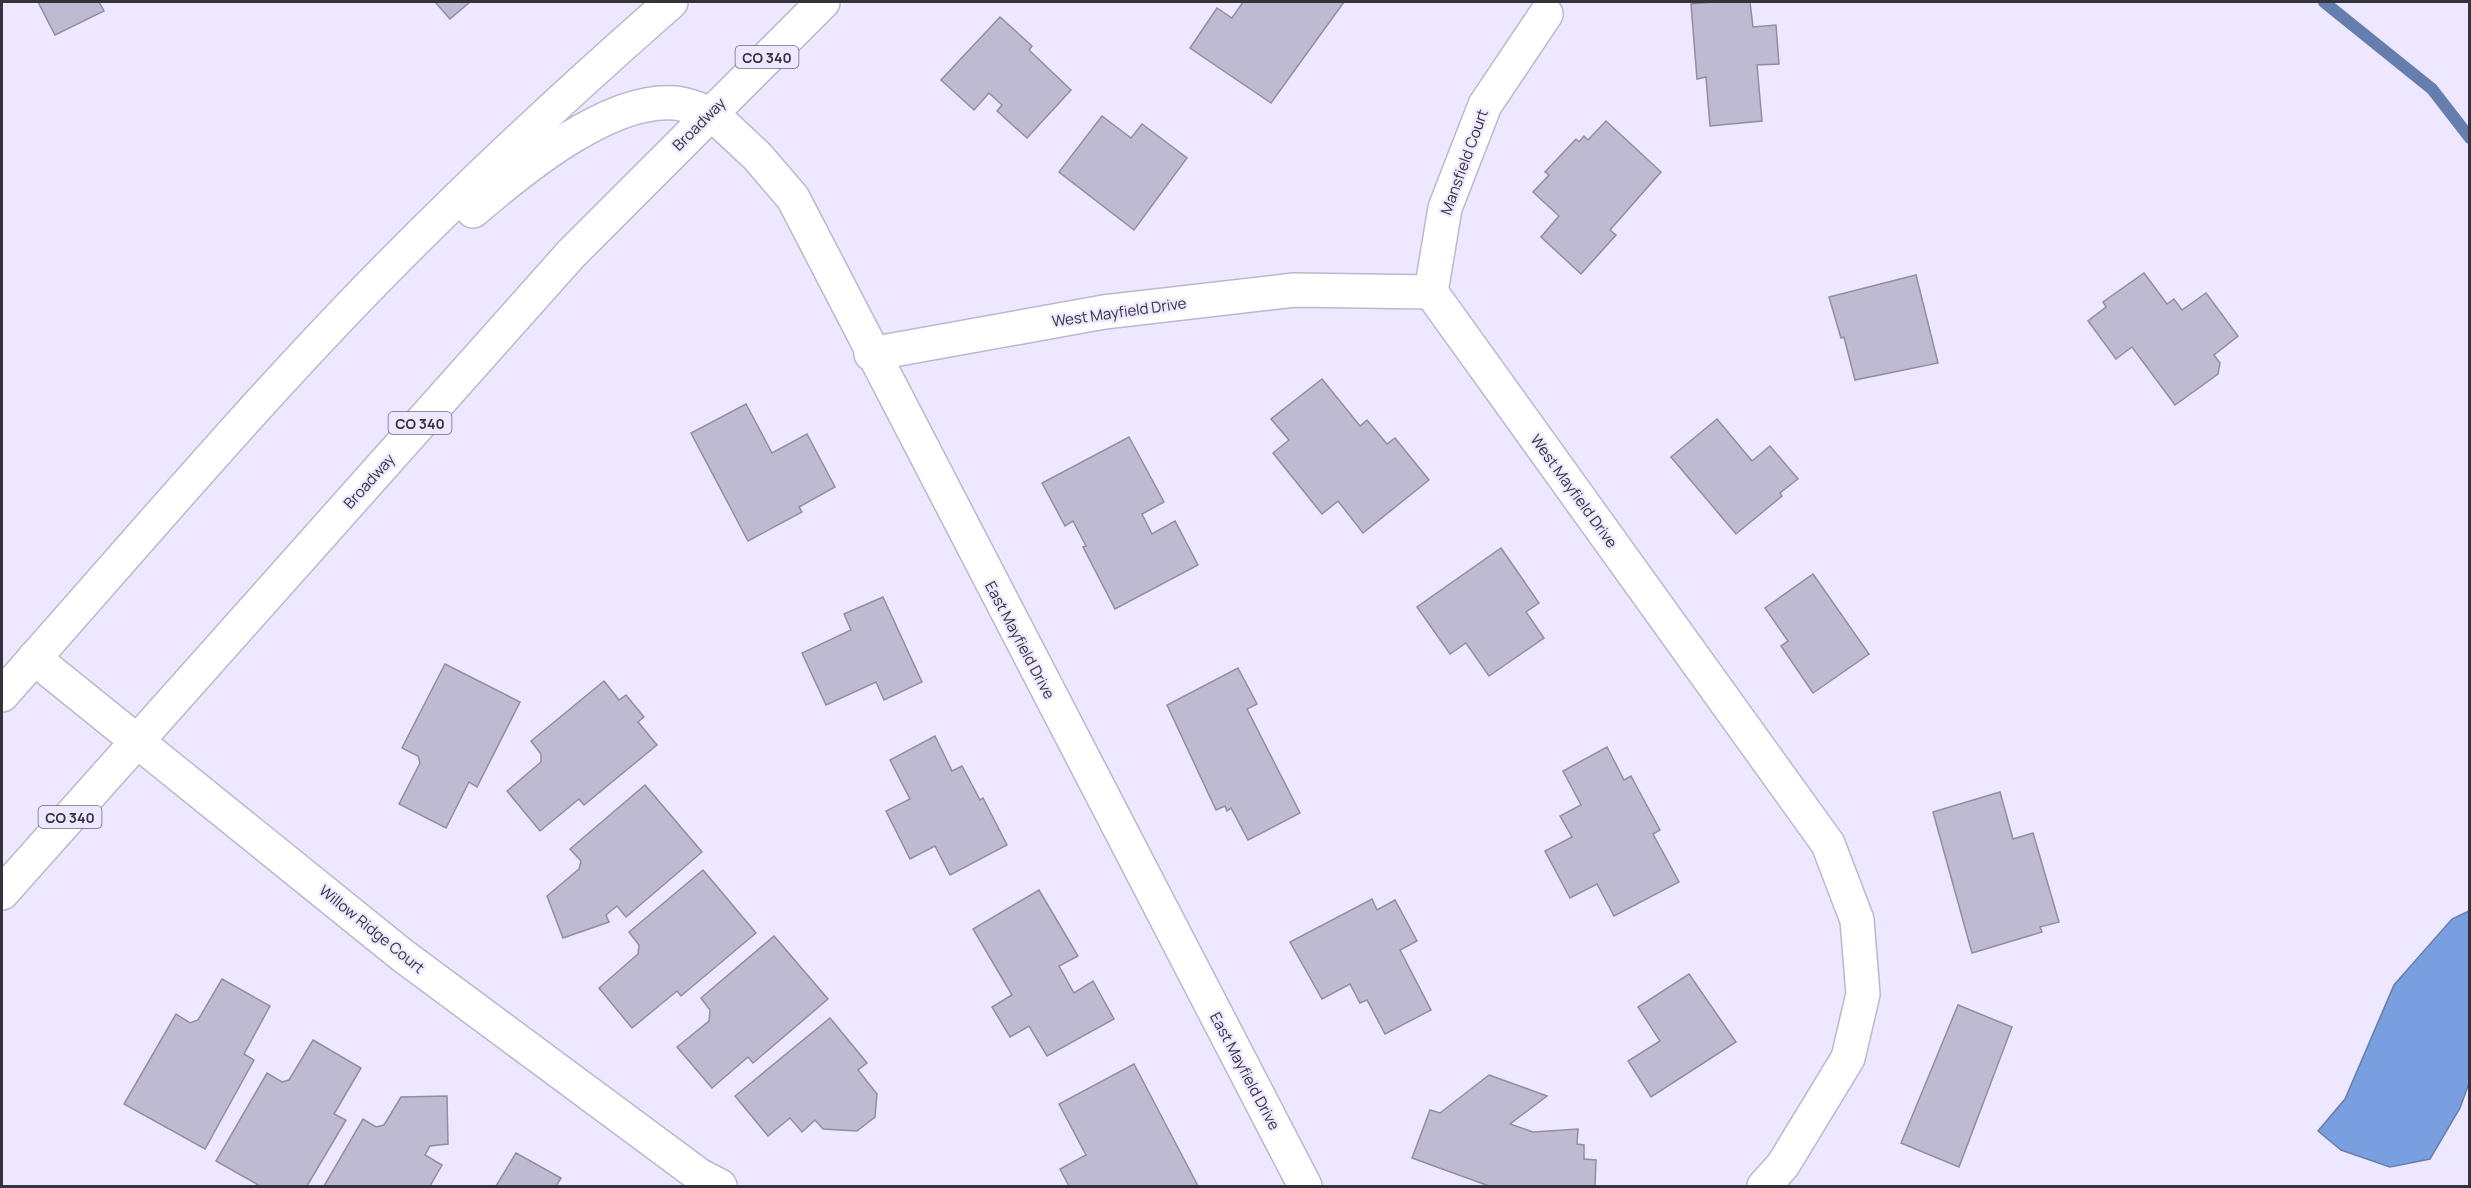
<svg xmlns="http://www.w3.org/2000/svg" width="2471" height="1188" viewBox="0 0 2471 1188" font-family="Manrope,sans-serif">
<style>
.water{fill:#7a9fe0;stroke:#657eae;stroke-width:1.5}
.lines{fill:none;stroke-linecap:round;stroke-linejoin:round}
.stream{stroke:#657eae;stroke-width:12}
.building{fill:#bebad1;stroke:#928da3;stroke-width:1.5}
.street-casing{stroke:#bdb7ce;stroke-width:36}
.primary-casing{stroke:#bdb7ce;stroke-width:36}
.street{stroke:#fff;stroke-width:33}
.primary{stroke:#fff;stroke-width:33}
.labels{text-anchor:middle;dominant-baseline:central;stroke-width:4.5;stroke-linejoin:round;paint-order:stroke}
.shield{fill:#ede7ff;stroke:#6c6876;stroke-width:1.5}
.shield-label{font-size:14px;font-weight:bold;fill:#34323b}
.street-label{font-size:15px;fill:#34323b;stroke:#ede7ff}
</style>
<rect width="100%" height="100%" fill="#ede7ff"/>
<polygon class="water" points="2469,911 2469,1083 2460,1108 2430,1159 2390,1167 2341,1150 2318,1131 2345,1099 2394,985 2452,919"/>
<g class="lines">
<polyline class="stream" points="2324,2 2432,89 2470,138"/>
</g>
<g class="building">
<polygon points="38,2 99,2 104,11 55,35"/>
<polygon points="435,2 470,2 450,19"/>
<polygon points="1243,2 1344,2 1271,103 1190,48 1217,8 1232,18"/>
<polygon points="1712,2 1750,2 1753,27 1776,25 1779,64 1757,65 1762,121 1710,126 1706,77 1697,79 1691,4"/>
<polygon points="1000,17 1032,46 1029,50 1071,90 1027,138 997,111 1002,105 989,93 974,110 941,80"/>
<polygon points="1102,116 1131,138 1142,124 1187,158 1134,230 1059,172"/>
<polygon points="1606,121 1661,172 1610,230 1616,235 1581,274 1541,237 1559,216 1533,192 1549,175 1545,172 1576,139 1579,142 1584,136 1588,140"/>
<polygon points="2144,273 2167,304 2174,299 2182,310 2206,293 2238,336 2214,355 2220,363 2218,374 2175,405 2132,347 2116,359 2088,321 2106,307 2103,302"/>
<polygon points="1916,275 1938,363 1855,380 1844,337 1841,338 1829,297"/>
<polygon points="1322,379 1360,426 1367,420 1387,444 1395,438 1429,480 1363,533 1338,501 1322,514 1273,453 1289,440 1271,419"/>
<polygon points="746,404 772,453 807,434 835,487 799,507 802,512 748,541 691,433"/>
<polygon points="1717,419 1752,461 1770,446 1798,479 1780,493 1782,496 1736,534 1671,457"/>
<polygon points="1129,437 1164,502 1142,514 1152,534 1175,521 1198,565 1115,609 1083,547 1086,546 1073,521 1065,526 1042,483"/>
<polygon points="1501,548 1539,603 1526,612 1544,638 1489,676 1466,643 1450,654 1417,607"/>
<polygon points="1813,574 1869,654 1813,693 1781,646 1788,641 1765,608"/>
<polygon points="883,597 922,682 884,700 876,682 826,705 802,653 851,630 844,614"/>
<polygon points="445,664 520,702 477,787 469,782 446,828 399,804 420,763 418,756 402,748"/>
<polygon points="1238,668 1257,704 1247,709 1300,813 1248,840 1231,808 1227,811 1225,806 1216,810 1167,705"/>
<polygon points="604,681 619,700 626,695 644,717 638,722 657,745 584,805 579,799 540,831 507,791 541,762 541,754 531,741"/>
<polygon points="935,736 952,771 962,766 980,800 983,798 1007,845 950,875 935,846 910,859 886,811 910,799 890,760"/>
<polygon points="1607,747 1624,780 1631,776 1660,830 1653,834 1679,882 1614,916 1597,884 1570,898 1545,851 1572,837 1560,816 1581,805 1563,771"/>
<polygon points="645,785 702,852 626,917 617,906 606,915 609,922 563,938 547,896 579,869 581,861 570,849"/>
<polygon points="2000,792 2013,839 2033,833 2059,922 2040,927 2042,932 1972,953 1933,812"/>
<polygon points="703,870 756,933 681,996 677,991 632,1028 599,988 638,954 639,945 629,932"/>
<polygon points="1039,890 1078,956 1059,966 1074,993 1093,981 1114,1019 1047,1056 1029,1026 1010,1037 992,1007 1012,995 973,929"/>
<polygon points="1372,899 1377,910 1395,900 1417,941 1400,950 1431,1010 1385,1034 1367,1000 1360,1003 1350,984 1322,999 1290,942"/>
<polygon points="774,936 828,999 753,1063 748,1057 712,1088 677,1047 709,1021 710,1010 701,998"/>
<polygon points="1689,974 1736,1042 1651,1097 1628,1061 1660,1041 1638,1007"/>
<polygon points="222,979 270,1006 244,1054 254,1060 205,1149 124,1104 176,1014 190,1023 198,1020"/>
<polygon points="1958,1005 2012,1027 1959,1167 1901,1143"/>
<polygon points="830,1018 867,1063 858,1070 877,1094 875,1117 857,1131 823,1129 815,1120 802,1132 790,1118 768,1136 735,1096"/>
<polygon points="313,1040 361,1068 334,1114 346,1120 307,1186 260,1186 216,1161 267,1073 282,1082 289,1080"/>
<polygon points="1134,1064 1198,1186 1069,1186 1060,1169 1086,1155 1059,1104"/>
<polygon points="1489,1075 1547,1096 1510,1124 1533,1132 1578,1129 1577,1144 1584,1145 1584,1159 1596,1160 1595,1186 1489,1186 1412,1158 1430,1110 1440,1113"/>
<polygon points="447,1096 448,1144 430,1146 425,1155 442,1165 430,1186 324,1186 363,1119 376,1127 384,1125 401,1097"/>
<polygon points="516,1153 561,1178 556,1186 496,1186"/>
</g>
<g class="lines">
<g class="street-casing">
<g id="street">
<polyline points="711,113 757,156 793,198 1305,1186"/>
<polyline points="1431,292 1828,844 1857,920 1863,994 1848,1058 1783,1165 1764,1186"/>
<polyline points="1431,292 1445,208 1485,105 1546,14"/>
<polyline points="871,354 1104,312 1294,290 1431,292"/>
<polyline points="34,658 402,955 699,1175 720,1186"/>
</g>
</g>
<g class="primary-casing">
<g id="primary">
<path d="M473 211C521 170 609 97 675 103 687 104 700 110 711 113"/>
<path d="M2 695C122 560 239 421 365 291 463 190 566 94 671 2"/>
<polyline points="2,893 571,254 823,2"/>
</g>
</g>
<use href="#street" class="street"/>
<use href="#primary" class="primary"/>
</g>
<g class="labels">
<g class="shield">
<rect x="735.5" y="46" width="63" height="22" rx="4.5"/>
<rect x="388.5" y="412" width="63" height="22" rx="4.5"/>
<rect x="38.5" y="806" width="63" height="22" rx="4.5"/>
</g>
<g class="shield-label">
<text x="767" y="57">CO 340</text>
<text x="420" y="423">CO 340</text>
<text x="70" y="817">CO 340</text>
</g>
<g class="street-label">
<text transform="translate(699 124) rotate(-45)">Broadway</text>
<text transform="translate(1464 162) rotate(-70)">Mansfield Court</text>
<text transform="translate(1119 312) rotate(-8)">West Mayfield Drive</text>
<text transform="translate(369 481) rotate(-48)">Broadway</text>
<text transform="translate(1574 491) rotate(54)">West Mayfield Drive</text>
<text transform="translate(1020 640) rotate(62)">East Mayfield Drive</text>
<text transform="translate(372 929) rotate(39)">Willow Ridge Court</text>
<text transform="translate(1245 1071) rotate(62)">East Mayfield Drive</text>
</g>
</g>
<rect width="2471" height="1188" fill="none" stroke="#34323b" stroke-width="6"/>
</svg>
